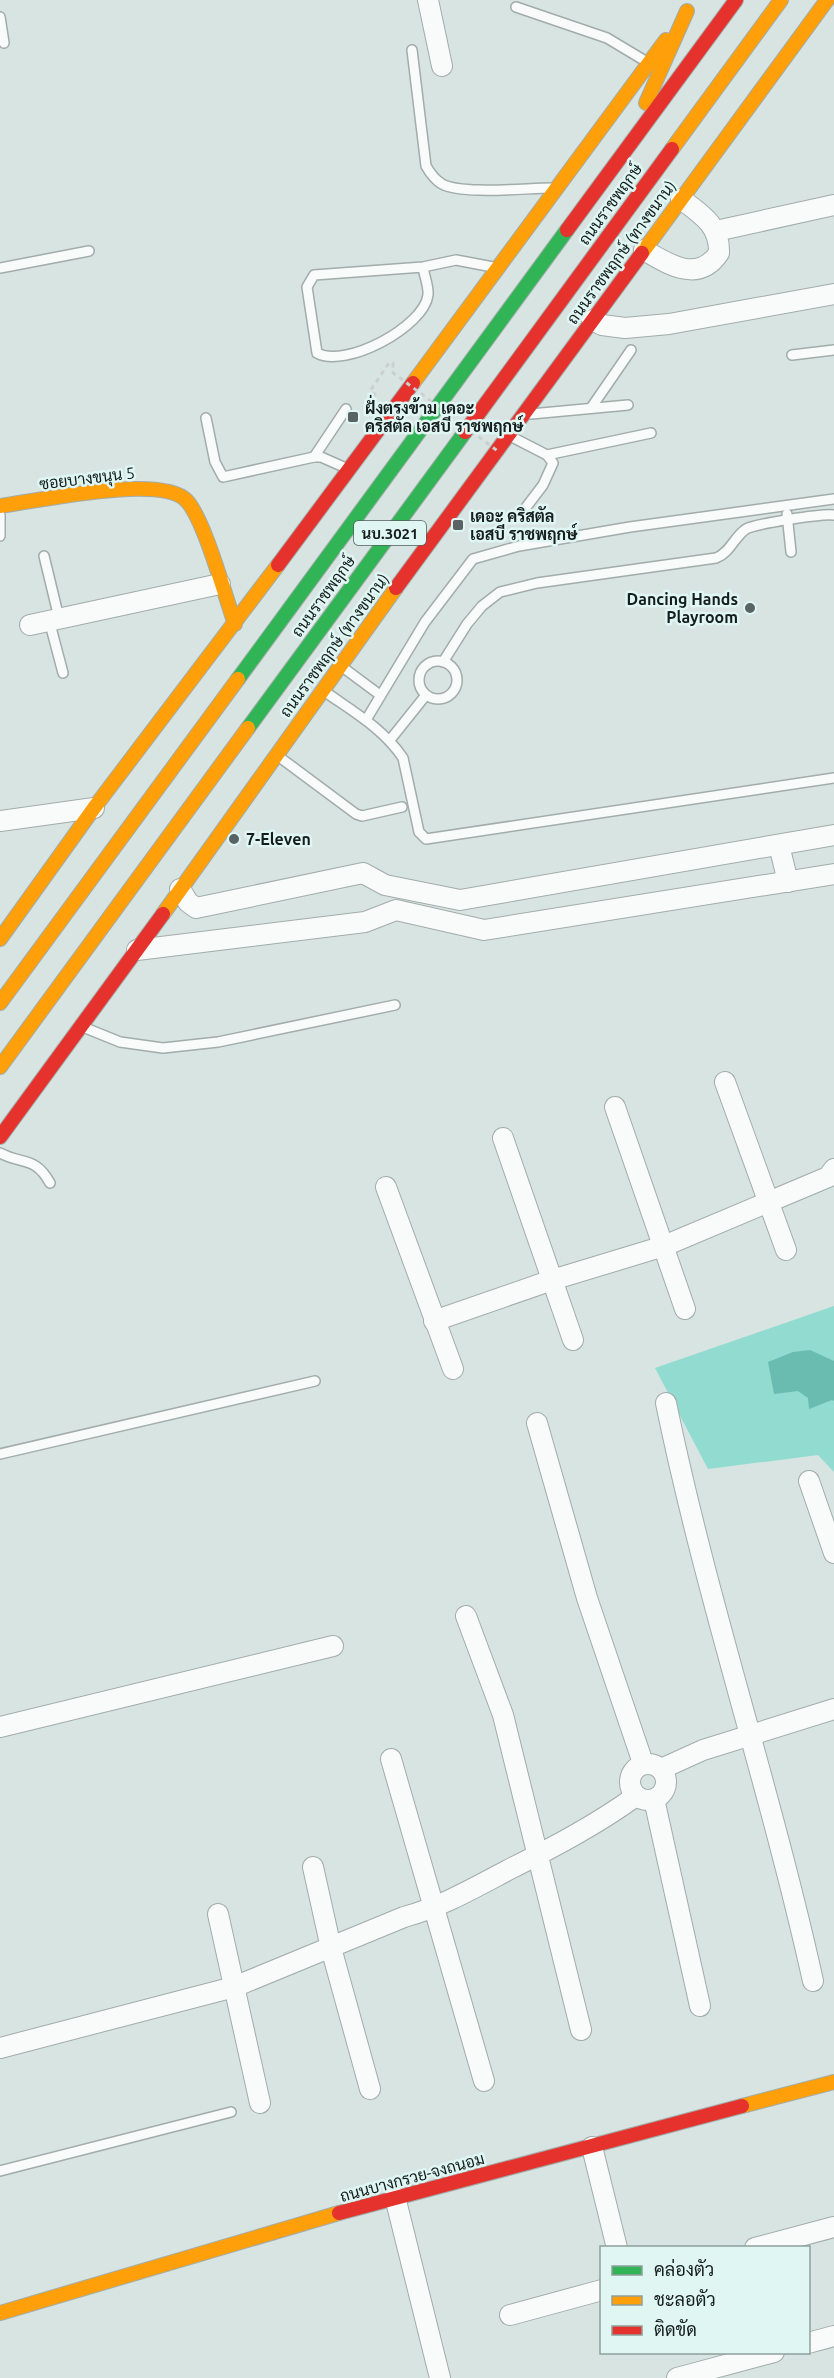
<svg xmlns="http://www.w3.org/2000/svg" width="834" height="2378" viewBox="0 0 834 2378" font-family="Ubuntu,Sarabun,sans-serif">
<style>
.green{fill:#91dbd0}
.water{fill:#6abbb0}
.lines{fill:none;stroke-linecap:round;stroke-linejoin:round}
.lane-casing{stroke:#a2acaa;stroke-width:12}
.street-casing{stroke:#a2acaa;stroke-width:22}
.fast-casing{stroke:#a2acaa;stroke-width:16}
.slow-casing{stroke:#a2acaa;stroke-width:16}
.jam-casing{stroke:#a2acaa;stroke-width:16}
.path{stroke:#cbcfce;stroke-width:3;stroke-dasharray:4.5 4.5;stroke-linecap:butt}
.lane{stroke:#f9fbfa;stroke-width:9}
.street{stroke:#f9fbfa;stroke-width:20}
.fast{stroke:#30b455;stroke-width:14}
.slow{stroke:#ff9f0a;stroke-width:14}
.jam{stroke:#e5322d;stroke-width:14}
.path-bridge{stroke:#cbcfce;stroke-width:3;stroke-dasharray:4.5 4.5;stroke-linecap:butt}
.poi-dot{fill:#596361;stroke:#dff6f2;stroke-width:2}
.labels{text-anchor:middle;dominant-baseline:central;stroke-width:5;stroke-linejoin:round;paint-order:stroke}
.shield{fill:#dff6f2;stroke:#525f5c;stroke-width:1.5}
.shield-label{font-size:15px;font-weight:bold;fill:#151e1c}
.street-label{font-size:16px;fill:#151e1c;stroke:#dff6f2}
.poi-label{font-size:16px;font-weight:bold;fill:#151e1c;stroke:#dff6f2;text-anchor:start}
</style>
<rect width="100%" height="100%" fill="#d7e4e1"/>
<polygon class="green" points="834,1306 834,1472 818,1455 708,1469 655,1368"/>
<polygon class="water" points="810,1350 834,1361 834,1401 832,1400 809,1409 808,1398 798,1391 774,1394 768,1362 793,1352"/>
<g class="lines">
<g class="lane-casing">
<g id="lane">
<polyline points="516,7 607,38 647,62"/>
<polyline points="0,17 4,43"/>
<path d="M412 50 426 166C430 173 435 180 442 184 463 195 526 188 551 188"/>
<path d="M423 267C424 275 429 287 428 295 424 327 345 369 317 353L307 287 314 275 423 267 456 260 493 267"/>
<polyline points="0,268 89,251"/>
<polyline points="792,355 834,350"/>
<polyline points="591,408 631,350"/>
<polyline points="531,414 628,405"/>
<polyline points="206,418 215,462 223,477 314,457 321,457 346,468"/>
<polyline points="510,436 547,455 553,463 543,485 524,510"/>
<polyline points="547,455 651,433"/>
<polyline points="314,457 346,409"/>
<polyline points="787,514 791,552"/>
<polyline points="0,515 0,536"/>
<polyline points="44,556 59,618"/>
<polyline points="49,620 63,673"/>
<circle cx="438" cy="680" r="19"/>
<path d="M443 662 467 624 482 606 500 592 537 583 716 558C730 553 734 537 746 529 754 524 824 513 834 515"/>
<polyline points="341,666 380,695"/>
<path d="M324 691C352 711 383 728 403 758L419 832 426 839 834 778"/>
<polyline points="366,720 425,622 473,559 519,546 630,527 834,499"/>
<polyline points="390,740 426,695"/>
<polyline points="278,756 356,814 362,816 402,807"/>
<polyline points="83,1027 120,1042 163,1048 218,1042 395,1005"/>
<path d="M0 1153C23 1165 35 1156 50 1183"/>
<polyline points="0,1454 315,1381"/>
<polyline points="0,2171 231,2112"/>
</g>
</g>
<g class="street-casing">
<g id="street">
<polyline points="428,0 442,66"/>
<polyline points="716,231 834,205"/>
<path d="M644 250C668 264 698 284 719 253 720 225 701 214 681 199"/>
<polyline points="592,320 602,325 625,328 669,324 834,294"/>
<polyline points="30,625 220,584"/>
<polyline points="0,821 94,808"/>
<polyline points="779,845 788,882"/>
<polyline points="180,889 188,902 196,908 363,873 385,885 460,900 834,835"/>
<polyline points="137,950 365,922 396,910 484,930 834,874"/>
<polyline points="725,1082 786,1250"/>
<polyline points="615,1107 685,1309"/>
<polyline points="503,1138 573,1340"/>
<polyline points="386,1187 453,1369"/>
<polyline points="434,1321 552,1280 664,1246 828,1177 834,1169"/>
<path d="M666 1403C706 1598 770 1787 813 1981"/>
<polyline points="537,1423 587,1598 643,1763"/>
<polyline points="809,1481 834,1553"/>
<polyline points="466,1616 503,1715 581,2030"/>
<polyline points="0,1727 333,1646"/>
<polyline points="391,1759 484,2081"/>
<circle cx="648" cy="1782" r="18"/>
<polyline points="661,1769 703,1750 834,1709"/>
<polyline points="654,1799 700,2006"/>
<polyline points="313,1867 331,1948 370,2089"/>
<polyline points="218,1914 260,2103"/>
<path d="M0 2048 234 1987 404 1917C441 1907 474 1888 508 1870 552 1848 596 1825 636 1796"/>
<polyline points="592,2147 617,2248"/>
<polyline points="395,2197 440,2378"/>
<polyline points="755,2248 834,2227"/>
<polyline points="510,2315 602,2290"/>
<polyline points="808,2343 834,2336"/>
<polyline points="677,2378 774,2352"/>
</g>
</g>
<g class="fast-casing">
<g id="fast">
<polyline points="238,679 567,230"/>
<polyline points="248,728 465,432"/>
</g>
</g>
<g class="slow-casing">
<g id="slow">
<polyline points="646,103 687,11"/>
<polyline points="672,149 781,0"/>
<polyline points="642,253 827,0"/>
<polyline points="413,383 666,40"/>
<path d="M0 506C37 501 160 474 186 500 204 518 225 596 235 624"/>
<polyline points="163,914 396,588"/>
<polyline points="0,939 94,808 278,565"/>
<polyline points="0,1003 238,679"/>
<polyline points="0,1067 248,728"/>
<polyline points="742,2106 834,2082"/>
<polyline points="0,2313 339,2213"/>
</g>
</g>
<g class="jam-casing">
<g id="jam">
<polyline points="567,230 736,0"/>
<polyline points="465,432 672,149"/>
<polyline points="278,565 413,383"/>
<polyline points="396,588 642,253"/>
<polyline points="0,1137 163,914"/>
<polyline points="339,2213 742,2106"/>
</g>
</g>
<polyline class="path" points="376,395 370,391 389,363 393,363 393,371"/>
<use href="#lane" class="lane"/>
<use href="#street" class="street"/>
<use href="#fast" class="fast"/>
<use href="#slow" class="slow"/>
<use href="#jam" class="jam"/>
<polyline class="path-bridge" points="392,372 499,452"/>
</g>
<g class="poi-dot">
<rect x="347" y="411" width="12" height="12" rx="3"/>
<rect x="452" y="519" width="12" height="12" rx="3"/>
<circle cx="750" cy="608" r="6"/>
<circle cx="234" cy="839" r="6"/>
</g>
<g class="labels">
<rect class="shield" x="354" y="521" width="72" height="24" rx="4.5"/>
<g class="shield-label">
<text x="390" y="533">นบ.3021</text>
</g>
<g class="street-label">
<text transform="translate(610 204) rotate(-54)">ถนนราชพฤกษ์</text>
<text transform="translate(621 252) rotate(-54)">ถนนราชพฤกษ์ (ทางขนาน)</text>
<text transform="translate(87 478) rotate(-7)">ซอยบางขนุน 5</text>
<text transform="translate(323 596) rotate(-54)">ถนนราชพฤกษ์</text>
<text transform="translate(334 645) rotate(-54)">ถนนราชพฤกษ์ (ทางขนาน)</text>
<text transform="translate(412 2177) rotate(-15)">ถนนบางกรวย-จงถนอม</text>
</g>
<g class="poi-label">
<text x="365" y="408">ฝั่งตรงข้าม เดอะ<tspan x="365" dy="18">คริสตัล เอสบี ราชพฤกษ์</tspan></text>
<text x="470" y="516">เดอะ คริสตัล<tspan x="470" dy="18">เอสบี ราชพฤกษ์</tspan></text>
<text x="738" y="599" text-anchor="end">Dancing Hands<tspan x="738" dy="18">Playroom</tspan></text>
<text x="246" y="839">7-Eleven</text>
</g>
</g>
<rect x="600" y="2246" width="210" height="108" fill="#dff6f2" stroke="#8ea09c" stroke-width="1.5"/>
<rect x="612" y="2266" width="30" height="9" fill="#30b455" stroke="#8ea09c" stroke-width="1.5"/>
<text x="654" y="2276" font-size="18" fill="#151e1c">คล่องตัว</text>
<rect x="612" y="2296" width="30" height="9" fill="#ff9f0a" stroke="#8ea09c" stroke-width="1.5"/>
<text x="654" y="2306" font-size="18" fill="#151e1c">ชะลอตัว</text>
<rect x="612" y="2326" width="30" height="9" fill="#e5322d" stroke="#8ea09c" stroke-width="1.5"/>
<text x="654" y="2336" font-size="18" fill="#151e1c">ติดขัด</text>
</svg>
